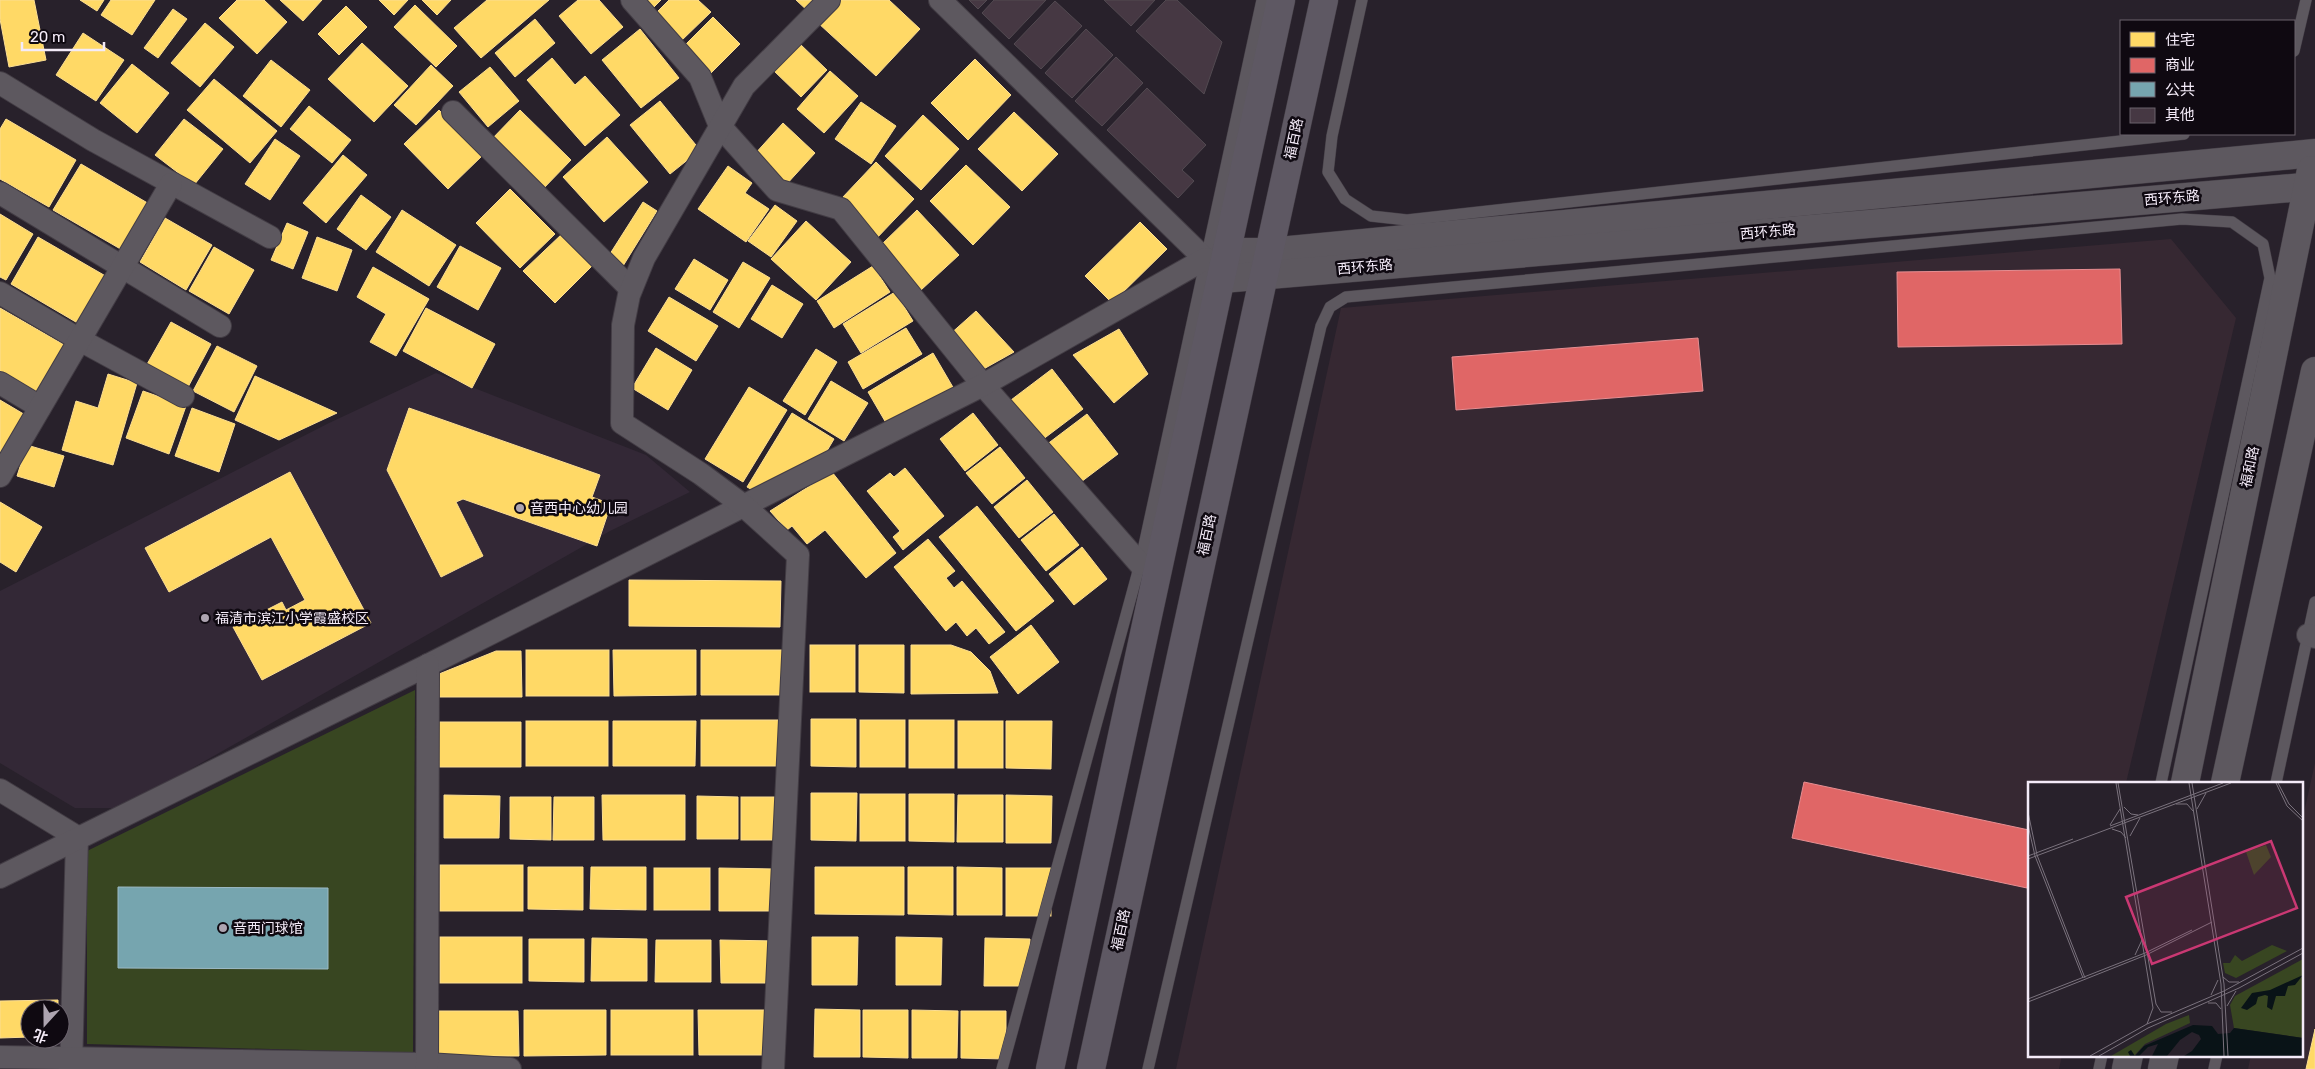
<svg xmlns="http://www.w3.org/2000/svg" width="2315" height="1069" viewBox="0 0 2315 1069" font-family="Rubik,'Noto Sans SC',sans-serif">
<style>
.commercial{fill:#362832}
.education{fill:#332836}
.green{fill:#384621}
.homes{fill:#ffd966;stroke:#fcde92}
.shops{fill:#e06666;stroke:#e68e92}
.public{fill:#76a5af;stroke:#9cbac5}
.building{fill:#463843;stroke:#524a51}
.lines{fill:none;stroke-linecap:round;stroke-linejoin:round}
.service-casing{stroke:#423c44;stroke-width:12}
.minor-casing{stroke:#423c44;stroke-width:24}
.tertiary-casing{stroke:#423c44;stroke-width:29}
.primary-casing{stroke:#423c44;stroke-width:29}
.service{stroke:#5d585f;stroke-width:11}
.minor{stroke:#5d585f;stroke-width:22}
.tertiary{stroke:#5d585f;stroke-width:28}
.primary{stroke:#5e5863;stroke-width:28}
.poi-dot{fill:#ada4b0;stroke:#0f0911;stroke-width:2}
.labels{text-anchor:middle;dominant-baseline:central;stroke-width:5;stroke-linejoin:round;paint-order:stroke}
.street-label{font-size:14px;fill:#f4ebf8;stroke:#0f0911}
.poi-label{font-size:14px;fill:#f4ebf8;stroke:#0f0911;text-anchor:start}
.inset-road{fill:none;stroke:#7a727d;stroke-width:1}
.view{fill:#ca3873;fill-opacity:0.15;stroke:#ca3873;stroke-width:2.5}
.inset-edge{fill:none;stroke:#f4ebf8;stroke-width:2.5}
</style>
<rect width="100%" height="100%" fill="#28212b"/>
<g class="commercial">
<polygon points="2171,239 2236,318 2126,783 2029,783 2029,1055 2062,1055 2059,1069 1176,1069 1341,308"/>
<polygon points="2315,763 2315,1069 2248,1069 2251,1055 2301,1055 2301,826"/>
</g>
<polygon class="education" points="436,373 646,455 690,492 610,531 122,808 75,808 0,763 0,591 329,423"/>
<polygon class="green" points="415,690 413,1053 87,1044 87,851"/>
<g class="homes">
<polygon points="0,0 34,0 46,60 9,67 0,19"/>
<polygon points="80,0 104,0 97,11"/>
<polygon points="111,0 155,0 132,35 101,15"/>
<polygon points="237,0 264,0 287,22 257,54 219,18"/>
<polygon points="280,0 322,0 303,21"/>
<polygon points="379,0 408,0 394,15"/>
<polygon points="422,0 451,0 437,15"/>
<polygon points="487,0 549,0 481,58 454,28"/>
<polygon points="578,0 599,0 623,27 591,54 559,16"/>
<polygon points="645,0 661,0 653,8"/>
<polygon points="669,0 698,0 711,12 680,42 654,15"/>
<polygon points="796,0 821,0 809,12"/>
<polygon points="837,0 889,0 920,29 876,76 817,22"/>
<polygon points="415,5 457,46 436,67 394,27"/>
<polygon points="346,6 367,27 339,55 318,34"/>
<polygon points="173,9 187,19 158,58 144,48"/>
<polygon points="713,17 740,44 710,74 683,47"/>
<polygon points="535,19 555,43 515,77 495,53"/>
<polygon points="205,23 234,47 200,87 171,63"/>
<polygon points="640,29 679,78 641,108 602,60"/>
<polygon points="83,33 124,60 96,101 56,75"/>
<polygon points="362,43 408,86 374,122 328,79"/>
<polygon points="799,43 827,70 801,97 773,70"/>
<polygon points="552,58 575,85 585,76 620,115 585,146 527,80"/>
<polygon points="975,59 1011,95 968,140 931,103"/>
<polygon points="271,60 310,90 281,127 243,96"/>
<polygon points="132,64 169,93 137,133 100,103"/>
<polygon points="431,65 453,86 416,125 394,105"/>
<polygon points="490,67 519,101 488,127 459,92"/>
<polygon points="830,71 858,96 824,133 797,109"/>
<polygon points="214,79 277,131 250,163 187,110"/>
<polygon points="660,101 700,150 670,174 630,125"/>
<polygon points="861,102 896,126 871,164 835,139"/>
<polygon points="309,106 351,140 332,163 290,129"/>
<polygon points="439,110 483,155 448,189 404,144"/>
<polygon points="520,110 571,160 541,191 490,141"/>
<polygon points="1014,112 1058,154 1022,191 978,149"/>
<polygon points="923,115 959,149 921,190 885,156"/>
<polygon points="6,119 76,160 49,207 0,179 0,129"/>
<polygon points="184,119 223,149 194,185 155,155"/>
<polygon points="783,123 815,153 785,186 753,156"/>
<polygon points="607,137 648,182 604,222 563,177"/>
<polygon points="275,139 300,156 270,200 245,184"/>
<polygon points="343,155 367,175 326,223 303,203"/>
<polygon points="876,162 914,199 875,240 842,198"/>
<polygon points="81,164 151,205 124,251 53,210"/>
<polygon points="966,165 1010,207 973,245 930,201"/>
<polygon points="728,166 752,183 745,193 769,209 746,242 698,209"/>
<polygon points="510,189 555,234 520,268 476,223"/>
<polygon points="361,195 391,217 366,250 337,229"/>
<polygon points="643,202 657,211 623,266 608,257"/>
<polygon points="775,205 797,221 771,257 748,241"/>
<polygon points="402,210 456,245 429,286 376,252"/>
<polygon points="917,210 959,255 921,290 880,246"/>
<polygon points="0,214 33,234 6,280 0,277"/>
<polygon points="165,218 212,245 186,290 140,262"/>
<polygon points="806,221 851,262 816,300 771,259"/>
<polygon points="1140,222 1167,249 1112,303 1085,276"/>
<polygon points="287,223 308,232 293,269 271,260"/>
<polygon points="563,233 594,264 555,303 523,271"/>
<polygon points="38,237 109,278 81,325 11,284"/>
<polygon points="317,237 352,250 337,291 302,278"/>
<polygon points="460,246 501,268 478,310 437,287"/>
<polygon points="214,247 254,270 229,314 189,291"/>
<polygon points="694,259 728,280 710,310 675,289"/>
<polygon points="743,262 770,278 739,328 713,312"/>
<polygon points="873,266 890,292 834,328 817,301"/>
<polygon points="373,267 429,299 396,356 370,342 386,314 357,297"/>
<polygon points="772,285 803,304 782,338 751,319"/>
<polygon points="895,292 913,321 861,353 843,324"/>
<polygon points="669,297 718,326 696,361 648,331"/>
<polygon points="0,308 68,347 40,394 0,371"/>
<polygon points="426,308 495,344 472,388 403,351"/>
<polygon points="976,311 1014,352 980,371 948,336"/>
<polygon points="171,322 211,344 187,389 146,366"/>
<polygon points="906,328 922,354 863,389 848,362"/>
<polygon points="1119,329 1148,374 1114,403 1073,355"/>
<polygon points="217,346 257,366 234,412 193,391"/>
<polygon points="656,348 692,370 668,410 632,388"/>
<polygon points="816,349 837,362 805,415 783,401"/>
<polygon points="933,353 954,389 889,428 868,392"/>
<polygon points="1052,369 1083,409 1042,440 1011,400"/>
<polygon points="108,374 137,383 113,465 62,450 76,401 98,408"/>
<polygon points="255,376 337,413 279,440 235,420"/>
<polygon points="831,381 868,403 844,441 808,419"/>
<polygon points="749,387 787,410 743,482 705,459"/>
<polygon points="143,391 186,406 169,454 126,438"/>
<polygon points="0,400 27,416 0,462"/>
<polygon points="192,408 235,424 219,472 175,456"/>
<polygon points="409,408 600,475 592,497 611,504 597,546 463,499 456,502 483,556 441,577 387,470"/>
<polygon points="792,413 834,439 821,461 758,493 747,487"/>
<polygon points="973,413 998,445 965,471 940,439"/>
<polygon points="1087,414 1118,454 1077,485 1046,445"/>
<polygon points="27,445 64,456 54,487 17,476"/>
<polygon points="1000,447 1025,478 992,504 966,473"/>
<polygon points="905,468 944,516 903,550 893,537 900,531 867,491 890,473 894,477"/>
<polygon points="290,472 371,623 262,680 233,627 282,602 286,610 305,600 271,537 169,592 145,548"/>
<polygon points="832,472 896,553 866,578 825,530 807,544 792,526 787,530 770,511"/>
<polygon points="1027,480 1053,512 1019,538 994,507"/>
<polygon points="0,502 42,527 16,572 0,562"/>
<polygon points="977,506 1054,601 1016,631 939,537"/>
<polygon points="1054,514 1079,545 1046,571 1021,540"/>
<polygon points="928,539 955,571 946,578 954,588 962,581 1005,632 989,644 976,628 967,636 956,622 946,631 894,567"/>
<polygon points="1082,547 1107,579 1074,605 1049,574"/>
<polygon points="629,580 781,581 780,627 629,626"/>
<polygon points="1031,625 1059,662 1018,694 990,657"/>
<rect x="810" y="645" width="45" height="47"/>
<polygon points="859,645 904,645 904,693 859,692"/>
<polygon points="911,645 951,645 971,652 990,671 998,693 911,694"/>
<rect x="526" y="650" width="83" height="46"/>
<polygon points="613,650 696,650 696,695 614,696"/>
<polygon points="701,650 783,650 784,695 701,695"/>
<polygon points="496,651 521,651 522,697 439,697 439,674"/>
<polygon points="811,719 856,719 856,767 811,766"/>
<rect x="701" y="720" width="82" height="46"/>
<rect x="860" y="720" width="45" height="47"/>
<rect x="909" y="720" width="45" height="48"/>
<rect x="526" y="721" width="82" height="45"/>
<polygon points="613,721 696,721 695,766 613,766"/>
<rect x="958" y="721" width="45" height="47"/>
<polygon points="1006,721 1052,721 1051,769 1006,768"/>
<polygon points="438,722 521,722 521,767 439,767"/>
<polygon points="811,793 857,793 856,841 811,840"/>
<rect x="860" y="794" width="45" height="47"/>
<polygon points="909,794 954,794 954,842 909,841"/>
<polygon points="444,795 500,796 499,838 444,838"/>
<polygon points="602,795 685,795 685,840 603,840"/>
<polygon points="958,795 1003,795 1003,842 957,842"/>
<polygon points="1006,795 1052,796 1051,843 1006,843"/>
<polygon points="697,796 738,797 738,839 697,839"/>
<polygon points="510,797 551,797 551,840 510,839"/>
<polygon points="554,797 594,797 594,840 553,840"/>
<rect x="741" y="797" width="40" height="43"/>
<rect x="440" y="865" width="83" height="46"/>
<polygon points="528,867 583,867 583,910 528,909"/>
<polygon points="591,867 646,867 646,910 590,909"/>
<polygon points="815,867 904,867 904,915 815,914"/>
<polygon points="908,867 953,867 953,915 908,914"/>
<polygon points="957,867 1002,868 1002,915 957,915"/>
<rect x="654" y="868" width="56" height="42"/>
<polygon points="719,868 775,869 775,911 719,911"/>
<rect x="1006" y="868" width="45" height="48"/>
<rect x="440" y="937" width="82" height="46"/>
<polygon points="812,937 858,937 857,985 812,985"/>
<polygon points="896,937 942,938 941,985 896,985"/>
<polygon points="592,938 647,939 647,981 591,981"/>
<polygon points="985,938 1030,939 1029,986 984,986"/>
<polygon points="529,939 584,939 584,982 529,981"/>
<polygon points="656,940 711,940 711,982 655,982"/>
<polygon points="720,940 776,941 776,983 721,983"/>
<polygon points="58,1000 58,1009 30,1009 30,1037 0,1038 0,1001"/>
<polygon points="815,1009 860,1010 860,1057 814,1057"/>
<polygon points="524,1010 606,1010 606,1055 524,1056"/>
<rect x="611" y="1010" width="82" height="45"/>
<polygon points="698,1010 781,1010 781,1055 699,1055"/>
<polygon points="863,1010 908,1010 908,1058 863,1057"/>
<polygon points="912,1010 958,1011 957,1058 912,1058"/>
<polygon points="436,1011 518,1011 519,1056 436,1056"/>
<polygon points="961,1011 1006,1011 1006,1059 961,1058"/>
<polygon points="2315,1029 2315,1069 2306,1069"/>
</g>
<g class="shops">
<polygon points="2120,269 2122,344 1898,347 1897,272"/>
<polygon points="1698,338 1703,391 1456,410 1452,357"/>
<polygon points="1804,782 2029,830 2029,878 2027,888 1792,838"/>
</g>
<polygon class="public" points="118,887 328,888 328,969 118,968"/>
<g class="building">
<polygon points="969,0 987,0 978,9"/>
<polygon points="994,0 1046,0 1009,39 982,13"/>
<polygon points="1104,0 1155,0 1131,26"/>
<polygon points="1166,0 1177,0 1222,42 1204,94 1136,31"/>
<polygon points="1055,1 1082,26 1041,69 1014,44"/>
<polygon points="1086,29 1113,55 1072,98 1045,73"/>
<polygon points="1116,57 1143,83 1102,126 1075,101"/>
<polygon points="1147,88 1206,145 1182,170 1194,181 1178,198 1107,130"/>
</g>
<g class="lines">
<g class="service-casing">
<g id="service">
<polyline points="1362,0 1332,136 1328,172 1345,199 1371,216 1407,220 2184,134"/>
<polyline points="2294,51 2306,0"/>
<polyline points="2276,783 2315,602"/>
<polyline points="1002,1069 1140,564 1262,0"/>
<polyline points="1148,1069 1321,326 1330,307 1346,297 2182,219 2232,222 2263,244 2270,278 2161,783"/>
<polyline points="2099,1069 2102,1055"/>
<polyline points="2214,1069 2217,1055"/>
</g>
</g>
<g class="minor-casing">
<g id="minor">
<polyline points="632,0 700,77 720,126 777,190 841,209 983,385 1140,564"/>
<polyline points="940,0 1205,259"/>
<polyline points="0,83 93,140 270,237"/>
<polyline points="453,112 631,289"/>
<polyline points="0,193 220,326"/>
<polyline points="0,293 80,340 183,396"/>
<polyline points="0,383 40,407"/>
<polyline points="0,476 171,184"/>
<polyline points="2308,635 2315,637"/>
<polyline points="0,790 77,837 71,1069"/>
<polyline points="0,877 428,665 983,385 1205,259 1224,264"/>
<polyline points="0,1057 427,1064 510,1069"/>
<polyline points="427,1069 428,665"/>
<polyline points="773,1069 798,555 744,506 701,474 622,423 623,325 629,295 644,258 744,86 829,0"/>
</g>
</g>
<g class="tertiary-casing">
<g id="tertiary">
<polyline points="1226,252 1269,252 2315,153"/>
<polyline points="1222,279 2315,186"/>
<polyline points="2185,783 2311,170"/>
<polyline points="2225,783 2315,371"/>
<polyline points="2126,1069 2129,1055"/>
<polyline points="2162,1069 2165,1055"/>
</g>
</g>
<g class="primary-casing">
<g id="primary">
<polyline points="1050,1069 1281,0"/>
<polyline points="1091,1069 1324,0"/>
</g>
</g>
<use href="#service" class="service"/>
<use href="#minor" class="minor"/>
<use href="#tertiary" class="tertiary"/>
<use href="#primary" class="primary"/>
</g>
<g class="poi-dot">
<circle cx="520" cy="508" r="5"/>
<circle cx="205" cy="618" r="5"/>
<circle cx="223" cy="928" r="5"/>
</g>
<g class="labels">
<g class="street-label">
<text transform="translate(1294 139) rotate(-78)">福百路</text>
<text transform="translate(2172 198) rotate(-5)">西环东路</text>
<text transform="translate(1768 232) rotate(-5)">西环东路</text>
<text transform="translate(1365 267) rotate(-5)">西环东路</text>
<text transform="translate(2250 467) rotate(-78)">福和路</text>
<text transform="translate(1207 535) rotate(-78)">福百路</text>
<text transform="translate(1121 930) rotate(-78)">福百路</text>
</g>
<g class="poi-label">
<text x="530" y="508">音西中心幼儿园</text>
<text x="215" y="618">福清市滨江小学霞盛校区</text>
<text x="233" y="928">音西门球馆</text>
</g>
</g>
<g transform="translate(2028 782)">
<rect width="275" height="275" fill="#28212b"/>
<path d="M238 63 243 75 226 93 218 70ZM244 163 259 169 208 196 197 191 195 181H202L207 173 214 179ZM275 177V256L206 246 202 223 207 214ZM161 233 162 241 117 262 106 274H83L138 242Z" fill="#384621"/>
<path d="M275 193 267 203 260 204 257 214H248L244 228 239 225 240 214 237 213 230 215 228 222 219 228 213 226 224 211 242 208ZM165 243 184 244 190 252 202 251 206 246 275 256V274H156L164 269 173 257 171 253 164 250 152 258 139 274H124L130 262 120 265 111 274H102L100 270 103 268 107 274 116 264Z" fill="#091317"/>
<path class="inset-road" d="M88 1 125 226 119 242M90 1 128 222 133 230H144M161 1 193 202 196 274M164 1 196 202 200 274M248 1 259 24 275 39M250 1 261 22 275 36M148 22H159L165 29M96 25 103 32 110 33M169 27 178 11M0 30 9 73 57 196M0 43 7 74 55 196M82 43 92 27M82 44 195 1M84 47 93 50 98 56M102 54 112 36M0 74 45 57M0 77 203 1M107 173 114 158M195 195 201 200H211M183 213 190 198M0 217 117 171 164 148M0 220 118 173 184 140M180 221H188L193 227M199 224 208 209M62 274 119 242 196 209 275 166M71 274 120 246 211 206 275 171"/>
<path class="view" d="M243 59 269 126 124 182 98 115Z"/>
<rect width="275" height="275" class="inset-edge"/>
</g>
<rect x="2120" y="20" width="175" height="115" fill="#0f0911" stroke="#6b636d"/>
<rect x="2130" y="32" width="25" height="15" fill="#ffd966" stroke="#6b636d"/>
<text x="2165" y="45" font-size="15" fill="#f4ebf8">住宅</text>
<rect x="2130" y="58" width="25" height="15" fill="#e06666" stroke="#6b636d"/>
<text x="2165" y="70" font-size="15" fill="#f4ebf8">商业</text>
<rect x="2130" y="82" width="25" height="15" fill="#76a5af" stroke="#6b636d"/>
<text x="2165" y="95" font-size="15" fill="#f4ebf8">公共</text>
<rect x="2130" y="108" width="25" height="15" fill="#463843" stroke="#6b636d"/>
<text x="2165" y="120" font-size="15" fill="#f4ebf8">其他</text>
<g transform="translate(45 1024) rotate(201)"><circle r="24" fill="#0f0911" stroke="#6b636d"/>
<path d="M0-4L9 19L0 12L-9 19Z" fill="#ada4b0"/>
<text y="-8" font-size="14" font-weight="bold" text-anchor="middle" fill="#f4ebf8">北</text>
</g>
<path d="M22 42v8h82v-8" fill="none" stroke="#f4ebf8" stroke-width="2.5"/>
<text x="30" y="42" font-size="15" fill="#f4ebf8" stroke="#0f0911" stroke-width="4" paint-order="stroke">20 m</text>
</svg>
